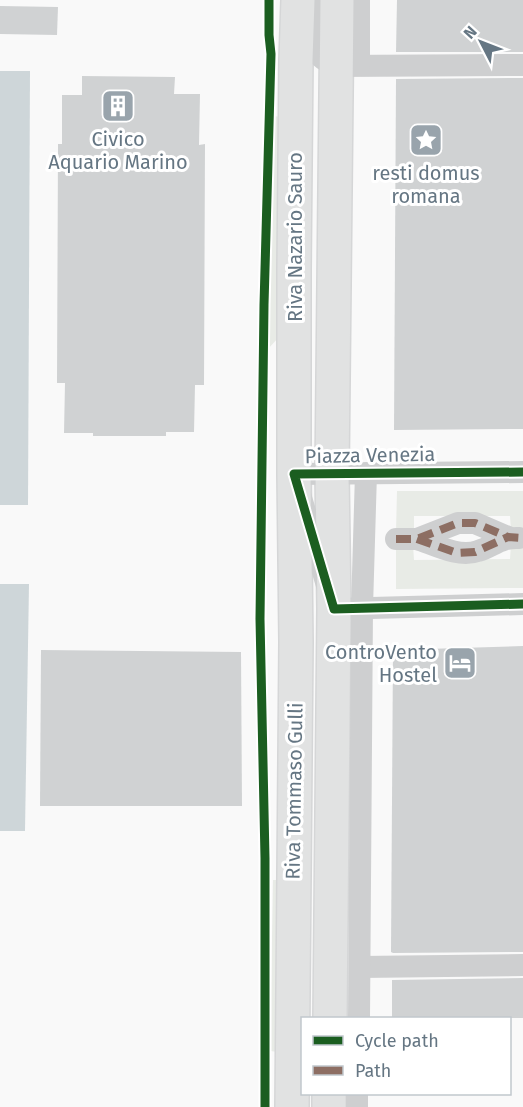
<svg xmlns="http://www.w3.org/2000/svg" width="523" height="1107" viewBox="0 0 523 1107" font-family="'Fira Sans',sans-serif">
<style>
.green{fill:#e8ebe6}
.water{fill:#ced6d9}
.building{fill:#d0d2d3}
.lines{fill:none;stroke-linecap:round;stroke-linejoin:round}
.primary-casing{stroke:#d5d6d7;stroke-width:36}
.street{stroke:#cecfd0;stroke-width:22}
.primary{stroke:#e1e2e2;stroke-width:33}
.quiet{stroke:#8d6e63;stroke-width:8;stroke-dasharray:15 8;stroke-linecap:butt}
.cycleway-casing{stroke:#fff;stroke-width:13}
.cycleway{stroke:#1b5e20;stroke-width:9}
.labels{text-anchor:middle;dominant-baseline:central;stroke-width:6;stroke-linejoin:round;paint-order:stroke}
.poi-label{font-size:20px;fill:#657683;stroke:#fff}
.street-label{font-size:20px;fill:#657683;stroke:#fff}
</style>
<rect width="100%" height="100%" fill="#f9f9f9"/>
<g class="green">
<polygon points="272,116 283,117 279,337 267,350"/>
<polygon points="397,491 523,491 523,531 511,531 510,516 414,516 414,532 396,532"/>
<polygon points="511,544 523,544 523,588 396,589 396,545 413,545 414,560 510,559"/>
<polygon points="273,880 279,880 278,1052 270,1051"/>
</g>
<g class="water">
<polygon points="0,71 30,71 28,505 0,505"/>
<polygon points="0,584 29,584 25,831 0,831"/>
</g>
<g class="building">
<polygon points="397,0 523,0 523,52 396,52"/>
<polygon points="0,6 58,7 57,35 0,34"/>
<polygon points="82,76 175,77 174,94 200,94 199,145 205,144 204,385 195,385 194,432 166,432 166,436 93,436 93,433 64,433 65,383 57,383 58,144 62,144 62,95 82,95"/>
<polygon points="523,78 523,429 394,430 396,79"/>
<polygon points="523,646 523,952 393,953 391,952 393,650"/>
<polygon points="41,650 241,652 242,806 40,806"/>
<polygon points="523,978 523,1018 392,1018 392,980"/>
</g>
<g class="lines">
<g class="primary-casing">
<g id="primary">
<polyline points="330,1018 334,609 332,474 337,0"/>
<polyline points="292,1107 296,642 294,474 294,270 296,60 298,0"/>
<polyline points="329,1107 329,1094"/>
</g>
</g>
<g class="street">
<path d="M316 0C316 13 312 45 319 55 323 61 330 63 336 66L523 65"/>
<polyline points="359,65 359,0"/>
<polyline points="523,472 294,474 334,609 523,604"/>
<polyline points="396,539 417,539 458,523 475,523 508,537"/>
<path d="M417 539C435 545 459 558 478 551 494 546 501 537 519 538"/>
<polyline points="360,967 523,965"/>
<polyline points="359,1018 362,608 366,473"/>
<polyline points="357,1107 357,1094"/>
</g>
<use href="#primary" class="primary"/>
<g class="quiet">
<polyline points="396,539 417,539 458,523 475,523 508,537"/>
<polyline points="417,539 457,553 475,552 508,537 523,538"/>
</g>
<g class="cycleway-casing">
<g id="cycleway">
<polyline points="523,472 294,474 334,609 523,604"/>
<polyline points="265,1107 265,858 260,619 264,305 271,54 269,35 269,0"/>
</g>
</g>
<use href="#cycleway" class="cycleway"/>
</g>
<defs>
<g id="building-square" transform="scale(1.725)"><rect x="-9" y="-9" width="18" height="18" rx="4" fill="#99a4ac" stroke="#fff"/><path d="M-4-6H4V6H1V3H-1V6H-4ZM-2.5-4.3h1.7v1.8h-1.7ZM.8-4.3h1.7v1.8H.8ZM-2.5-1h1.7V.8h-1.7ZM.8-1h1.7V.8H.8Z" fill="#fff"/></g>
<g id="sight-square" transform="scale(1.725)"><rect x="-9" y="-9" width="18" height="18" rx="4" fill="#99a4ac" stroke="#fff"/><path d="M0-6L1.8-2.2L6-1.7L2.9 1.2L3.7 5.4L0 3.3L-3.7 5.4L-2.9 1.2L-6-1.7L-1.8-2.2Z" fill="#fff"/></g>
<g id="hotel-square" transform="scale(1.725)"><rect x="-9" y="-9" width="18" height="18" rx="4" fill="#99a4ac" stroke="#fff"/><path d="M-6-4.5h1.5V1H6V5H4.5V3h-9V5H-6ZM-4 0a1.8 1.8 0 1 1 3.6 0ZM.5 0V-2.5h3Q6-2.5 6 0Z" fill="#fff"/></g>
</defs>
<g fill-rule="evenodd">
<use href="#building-square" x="118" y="106"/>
<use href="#sight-square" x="426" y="140"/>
<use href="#hotel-square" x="460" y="663"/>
</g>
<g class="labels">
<g class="poi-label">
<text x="118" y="139">Civico<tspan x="118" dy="23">Aquario Marino</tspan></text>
<text x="426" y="173">resti domus<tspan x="426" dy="23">romana</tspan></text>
<text x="437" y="652" text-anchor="end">ControVento<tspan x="437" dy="23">Hostel</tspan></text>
</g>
<g class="street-label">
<text transform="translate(295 237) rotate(-90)">Riva Nazario Sauro</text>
<text transform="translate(370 455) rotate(-1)">Piazza Venezia</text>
<text transform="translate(294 791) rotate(-89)">Riva Tommaso Gulli</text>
</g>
</g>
<rect x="301" y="1017" width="210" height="78" fill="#ffffff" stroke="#c1c8cd" stroke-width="1.5"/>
<rect x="313" y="1036" width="30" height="9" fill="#1b5e20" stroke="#c1c8cd" stroke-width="1.5"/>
<text x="355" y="1047" font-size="18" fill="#657683">Cycle path</text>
<rect x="313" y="1066" width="30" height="9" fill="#8d6e63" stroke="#c1c8cd" stroke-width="1.5"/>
<text x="355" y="1077" font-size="18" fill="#657683">Path</text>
<g transform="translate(481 42) rotate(312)" stroke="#ffffff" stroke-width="4.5" paint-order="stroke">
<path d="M0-4.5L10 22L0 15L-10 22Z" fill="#657683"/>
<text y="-9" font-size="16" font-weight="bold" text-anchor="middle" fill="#657683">N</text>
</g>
</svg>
